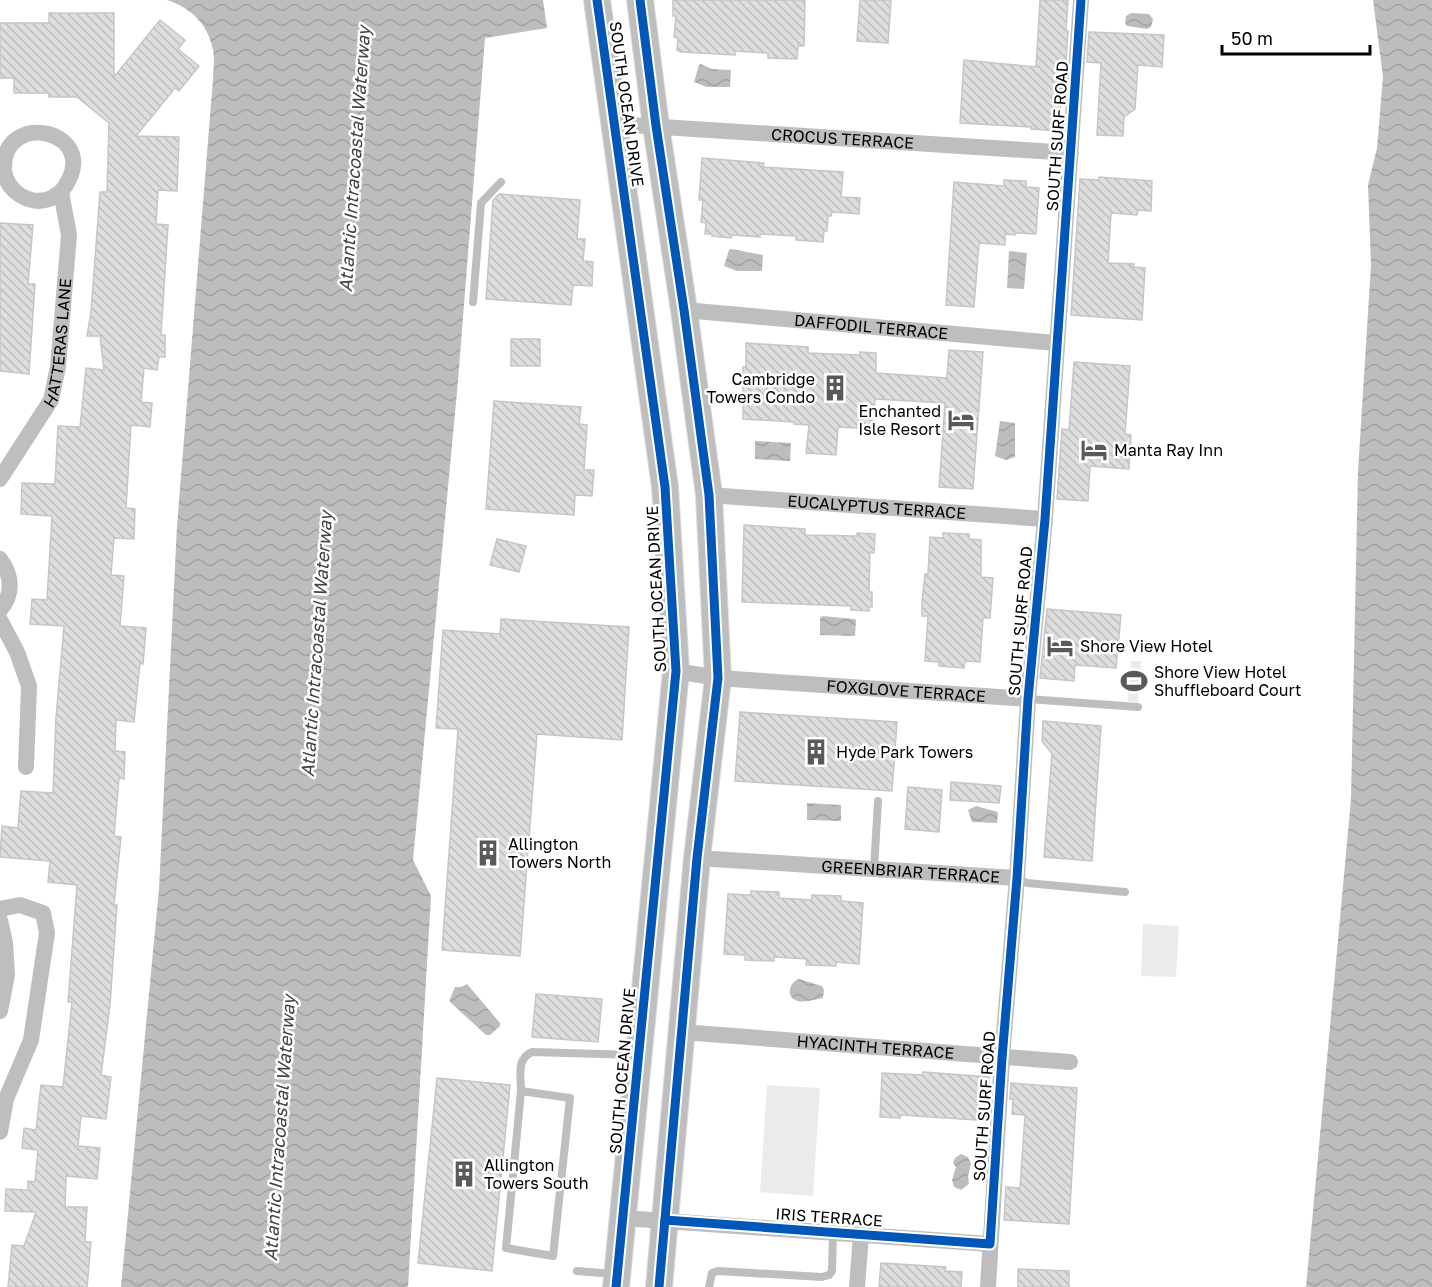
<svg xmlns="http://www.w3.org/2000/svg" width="1432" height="1287" viewBox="0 0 1432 1287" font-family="'Golos Text',sans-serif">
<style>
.park{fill:#ebebeb}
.water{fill:url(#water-waves)}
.building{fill:url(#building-back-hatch);stroke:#c6c6c6;stroke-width:1.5}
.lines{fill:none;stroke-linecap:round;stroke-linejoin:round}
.primary-casing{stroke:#dbdbdb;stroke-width:28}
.lane{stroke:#bebebe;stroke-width:8}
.street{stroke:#bebebe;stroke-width:16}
.primary{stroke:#bebebe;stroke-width:26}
.cycleway-casing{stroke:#fff;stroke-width:13}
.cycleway{stroke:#0057b8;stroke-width:9}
.labels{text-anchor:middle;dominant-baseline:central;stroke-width:5;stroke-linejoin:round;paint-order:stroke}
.street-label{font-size:16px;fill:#000;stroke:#fff}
.poi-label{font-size:16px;fill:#000;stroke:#fff;text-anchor:start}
.water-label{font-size:18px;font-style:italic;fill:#424242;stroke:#fff}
</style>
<defs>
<pattern id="water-waves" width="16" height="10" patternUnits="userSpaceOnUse" patternTransform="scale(1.5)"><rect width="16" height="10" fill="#bdbdbd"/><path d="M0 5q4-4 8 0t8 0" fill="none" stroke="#a1a1a1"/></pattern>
<pattern id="building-back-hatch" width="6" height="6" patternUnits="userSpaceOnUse" patternTransform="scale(1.5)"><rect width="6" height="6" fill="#dedede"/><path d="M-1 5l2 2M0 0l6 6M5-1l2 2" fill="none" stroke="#bdbdbd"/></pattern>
</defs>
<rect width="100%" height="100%" fill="#fff"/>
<g class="park">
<polygon points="1131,661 1141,661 1138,702 1128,701"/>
<polygon points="1143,924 1179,926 1176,977 1141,976"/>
<polygon points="767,1085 820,1088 813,1196 760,1192"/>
</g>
<g class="water">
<path d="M167 0H543L547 28 485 38 458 381 413 860 431 896 408 1287H121L159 889 177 526 213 79C213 70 215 59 213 50 208 24 191 8 167 0Z"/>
<polygon points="1373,0 1432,0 1432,1287 1306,1287 1351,799 1358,471 1371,265 1368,185 1377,148 1383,77"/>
<polygon points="1131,13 1149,14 1153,19 1151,27 1147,29 1127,26 1125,23 1126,16"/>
<polygon points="701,64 711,69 731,70 730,87 707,87 694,82 699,65"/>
<polygon points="731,249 763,255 762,271 737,271 724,266 729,250"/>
<polygon points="1009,251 1027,253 1024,289 1007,288"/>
<polygon points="1000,421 1015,423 1015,457 1006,460 995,456"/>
<polygon points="756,441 790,443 791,444 790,461 755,459 755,442"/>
<polygon points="822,616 854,619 856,620 855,636 820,635 820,618"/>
<polygon points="807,803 841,805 841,821 807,820"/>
<polygon points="976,806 998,812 997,823 972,822 968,810"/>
<path d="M799 979 822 986 824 990 823 998C816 999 804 1003 798 1001 785 998 789 982 799 979Z"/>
<polygon points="467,984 500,1023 500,1026 490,1035 486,1035 450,1002 450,999 455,987 461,987"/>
<polygon points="961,1154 968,1157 971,1164 968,1176 969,1184 961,1190 954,1187 952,1180 956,1167 953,1163 955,1158"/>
</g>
<g class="building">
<polygon points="673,0 805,0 804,46 798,46 797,59 768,58 768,53 735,51 735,55 681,52 677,50 678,38 674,37 676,16 673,16"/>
<polygon points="860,0 891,0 888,43 857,41"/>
<polygon points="1040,0 1068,0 1066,31 1068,31 1066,61 1064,61 1059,131 1031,129 1031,127 960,123 964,60 1036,67"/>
<polygon points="49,13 114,13 114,77 160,20 185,40 178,49 199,66 179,91 175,88 136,136 179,137 177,191 158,190 156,224 168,225 161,335 165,335 165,357 159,357 157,370 144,368 141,402 152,403 150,427 131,425 126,508 135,509 134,539 114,538 111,575 124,576 120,626 146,628 143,664 140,663 134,722 116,720 115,751 125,752 124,779 119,778 114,836 121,837 114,905 117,905 110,1005 101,1075 111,1077 106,1119 81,1116 78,1146 100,1148 97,1179 66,1176 65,1207 87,1207 85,1242 91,1242 87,1287 8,1287 12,1245 24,1246 36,1212 5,1211 6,1189 28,1190 28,1181 35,1182 38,1150 22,1148 24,1128 36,1130 41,1085 63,1087 72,1002 68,1002 77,885 48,882 50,861 0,857 2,826 18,828 21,791 53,793 56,718 64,626 30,624 32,599 47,600 52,516 21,514 22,483 55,484 58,426 80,427 86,368 104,370 100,336 87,336 91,312 100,192 107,192 109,123 77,97 49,97 49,93 14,93 14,78 0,78 0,23 49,23"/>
<polygon points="1089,32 1164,35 1162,67 1138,65 1135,109 1124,117 1123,136 1097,135 1101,63 1087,62"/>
<polygon points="702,158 764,163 763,167 843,172 841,197 860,198 859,214 832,212 831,216 828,216 827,231 824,231 823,242 796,240 796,236 760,234 760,237 732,235 731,238 712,236 712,234 705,234 706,223 701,222 703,200 699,200"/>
<polygon points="1099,177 1152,181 1151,211 1138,210 1137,215 1111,213 1108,263 1134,264 1133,267 1145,268 1142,320 1071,315 1080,179 1099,180"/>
<polygon points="1004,180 1026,181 1026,187 1039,188 1036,234 1015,233 1015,235 1005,234 1005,245 979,243 974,307 946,305 954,182 1004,186"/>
<polygon points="499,194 580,200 577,239 585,239 583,261 593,262 592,286 573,285 571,305 486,299 493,200"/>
<polygon points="0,223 33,225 28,284 35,284 29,374 0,371"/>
<rect x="511" y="339" width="29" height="27"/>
<polygon points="746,343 808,347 808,353 860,355 860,352 876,353 876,373 947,378 949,350 983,352 973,489 939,487 945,403 875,399 873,429 838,427 836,455 806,453 809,425 794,424 794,422 743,419 743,367 746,367"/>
<polygon points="1074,362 1130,366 1125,434 1131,435 1129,469 1090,466 1088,501 1057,499 1062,429 1069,430"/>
<polygon points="494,401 581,407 579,424 587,425 584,470 594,470 592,496 575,495 574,515 486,509"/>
<polygon points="744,525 805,529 805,535 857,536 857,533 875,534 874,553 870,552 869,592 872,592 872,607 869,607 869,611 851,610 851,606 742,602"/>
<polygon points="943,533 969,534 969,539 981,540 981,577 993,578 990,618 983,618 980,662 965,661 964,668 939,666 939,662 925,661 928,616 922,616 922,601 925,574 928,574 930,537 943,538"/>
<polygon points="497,539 526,546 519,572 490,565"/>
<polygon points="1047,609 1121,615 1116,668 1075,665 1074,681 1040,678"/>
<polygon points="501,619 629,627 622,740 537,734 520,956 442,950 458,729 436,728 443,630 500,634"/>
<polygon points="740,712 897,722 892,791 735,781"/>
<polygon points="1043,721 1101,726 1092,861 1044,857 1052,754 1042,741"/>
<polygon points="951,782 1001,786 999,803 950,800"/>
<polygon points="908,787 942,790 939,832 905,829"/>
<polygon points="751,891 779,892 779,898 812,900 812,895 841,896 841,901 863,903 859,964 836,962 836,966 806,965 807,959 774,957 774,961 745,960 745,955 724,954 728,894 751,895"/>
<polygon points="536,994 602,999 598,1042 532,1037"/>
<polygon points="923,1072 989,1077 989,1097 978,1095 976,1120 901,1115 900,1118 880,1117 882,1073 923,1075"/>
<polygon points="437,1078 510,1085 492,1271 418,1263"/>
<polygon points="1011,1083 1077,1088 1069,1224 1004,1220 1006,1187 1020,1188 1025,1115 1012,1114 1013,1099 1010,1099"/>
<polygon points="881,1263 946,1267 945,1271 962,1272 961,1287 879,1287"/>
<polygon points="1018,1269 1069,1271 1069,1287 1018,1287"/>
</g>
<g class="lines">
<g class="primary-casing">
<g id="primary">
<polyline points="597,0 665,487 676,671 616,1287"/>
<polyline points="640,0 656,126 684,310 709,495 718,678 697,858 659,1287"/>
</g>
</g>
<g class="lane">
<polyline points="473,302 481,203 501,182"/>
<polyline points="1028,699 1138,707"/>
<polyline points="874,869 878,801"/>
<polyline points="1017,878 1027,883 1125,892"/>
<path d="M521 1091 506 1248 553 1256 570 1098 521 1091C521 1076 516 1059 532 1052L635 1055"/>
<polyline points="577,1271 614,1274"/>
<polyline points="709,1287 712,1273 718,1271 822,1277 829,1275 832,1271 833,1233"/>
</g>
<g class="street">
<path id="s1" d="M615 124 1071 153"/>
<path id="s2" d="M684 310 1056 343"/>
<path id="s3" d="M0 479 51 400 58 367 69 235 61 192C109 131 0 106 4 171 7 191 29 206 49 199 53 198 57 194 61 192"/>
<path id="s4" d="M709 495 1045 519"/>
<path d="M0 559C12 575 14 594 0 610"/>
<polyline points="0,620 17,652 29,686 26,767"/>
<path id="s5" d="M676 671 718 678 1028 699"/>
<path id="s6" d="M697 858 1017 878"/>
<polyline points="0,909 20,905 43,913 47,933 31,1040 6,1099 0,1132"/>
<polyline points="0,920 5,943 7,975 0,1011"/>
<path id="s7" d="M682 1032 1070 1062"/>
<polyline points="623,1218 990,1244"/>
<polyline points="857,1287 861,1235"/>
<polyline points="988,1287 1002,1058 1017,878 1028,699 1045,519 1081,0"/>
</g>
<use href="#primary" class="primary"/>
<g class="cycleway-casing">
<g id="cycleway">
<polyline points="597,0 665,487 676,671 616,1287"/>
<polyline points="640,0 656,126 684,310 709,495 718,678 697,858 659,1287"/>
<polyline points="665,1220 990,1244 1002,1058 1017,878 1028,699 1045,519 1081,0"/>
</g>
</g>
<use href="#cycleway" class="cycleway"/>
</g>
<defs>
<g id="building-bare" transform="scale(2.07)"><path d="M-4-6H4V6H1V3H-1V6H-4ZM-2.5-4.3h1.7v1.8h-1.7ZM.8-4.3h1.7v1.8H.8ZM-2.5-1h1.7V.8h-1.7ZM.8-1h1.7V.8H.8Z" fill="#595959" stroke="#fff" stroke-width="2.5" paint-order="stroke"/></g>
<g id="hotel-bare" transform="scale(2.07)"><path d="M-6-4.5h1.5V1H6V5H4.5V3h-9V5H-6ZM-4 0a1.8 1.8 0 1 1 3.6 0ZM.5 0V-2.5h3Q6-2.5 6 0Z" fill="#595959" stroke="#fff" stroke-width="2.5" paint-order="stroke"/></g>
<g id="stadium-bare" transform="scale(2.07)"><path d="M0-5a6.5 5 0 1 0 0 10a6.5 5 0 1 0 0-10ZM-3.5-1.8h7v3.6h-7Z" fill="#595959" stroke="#fff" stroke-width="2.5" paint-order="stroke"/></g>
</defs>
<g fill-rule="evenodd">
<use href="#building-bare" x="835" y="388"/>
<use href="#hotel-bare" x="961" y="420"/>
<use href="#hotel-bare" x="1094" y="450"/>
<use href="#hotel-bare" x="1060" y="646"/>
<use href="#stadium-bare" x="1134" y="681"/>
<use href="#building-bare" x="816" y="752"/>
<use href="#building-bare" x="488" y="853"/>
<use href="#building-bare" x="464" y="1174"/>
</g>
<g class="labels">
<g class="street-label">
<text transform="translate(627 104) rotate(82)">SOUTH OCEAN DRIVE</text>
<text transform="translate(1057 136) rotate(-86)">SOUTH SURF ROAD</text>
<text stroke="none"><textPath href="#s1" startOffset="228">CROCUS TERRACE</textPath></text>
<text stroke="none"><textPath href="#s2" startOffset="188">DAFFODIL TERRACE</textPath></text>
<text stroke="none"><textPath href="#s3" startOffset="152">HATTERAS LANE</textPath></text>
<text stroke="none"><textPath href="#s4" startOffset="168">EUCALYPTUS TERRACE</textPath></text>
<text transform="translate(656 589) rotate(-93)">SOUTH OCEAN DRIVE</text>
<text transform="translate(1020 621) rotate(-85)">SOUTH SURF ROAD</text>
<text stroke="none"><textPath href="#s5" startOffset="231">FOXGLOVE TERRACE</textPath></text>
<text stroke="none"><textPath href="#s6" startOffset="214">GREENBRIAR TERRACE</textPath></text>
<text stroke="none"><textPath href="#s7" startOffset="194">HYACINTH TERRACE</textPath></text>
<text transform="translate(622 1071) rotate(-85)">SOUTH OCEAN DRIVE</text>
<text transform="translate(984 1106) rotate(-86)">SOUTH SURF ROAD</text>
<text transform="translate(829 1217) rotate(4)">IRIS TERRACE</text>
</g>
<g class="poi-label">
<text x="815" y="379" text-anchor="end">Cambridge<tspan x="815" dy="18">Towers Condo</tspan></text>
<text x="941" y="411" text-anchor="end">Enchanted<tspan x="941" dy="18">Isle Resort</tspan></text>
<text x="1114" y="450">Manta Ray Inn</text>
<text x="1080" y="646">Shore View Hotel</text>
<text x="1154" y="672">Shore View Hotel<tspan x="1154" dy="18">Shuffleboard Court</tspan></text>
<text x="836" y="752">Hyde Park Towers</text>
<text x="508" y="844">Allington<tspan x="508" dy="18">Towers North</tspan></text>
<text x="484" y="1165">Allington<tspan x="484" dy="18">Towers South</tspan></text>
</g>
<g class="water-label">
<text transform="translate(354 159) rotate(-86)">Atlantic Intracoastal Waterway</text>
<text transform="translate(316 644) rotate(-86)">Atlantic Intracoastal Waterway</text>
<text transform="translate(279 1128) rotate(-86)">Atlantic Intracoastal Waterway</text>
</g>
</g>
<path d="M1222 45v9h148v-9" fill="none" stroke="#000000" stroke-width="3"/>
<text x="1231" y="45" font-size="18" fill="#000000" stroke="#ffffff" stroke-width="4.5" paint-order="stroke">50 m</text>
</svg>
